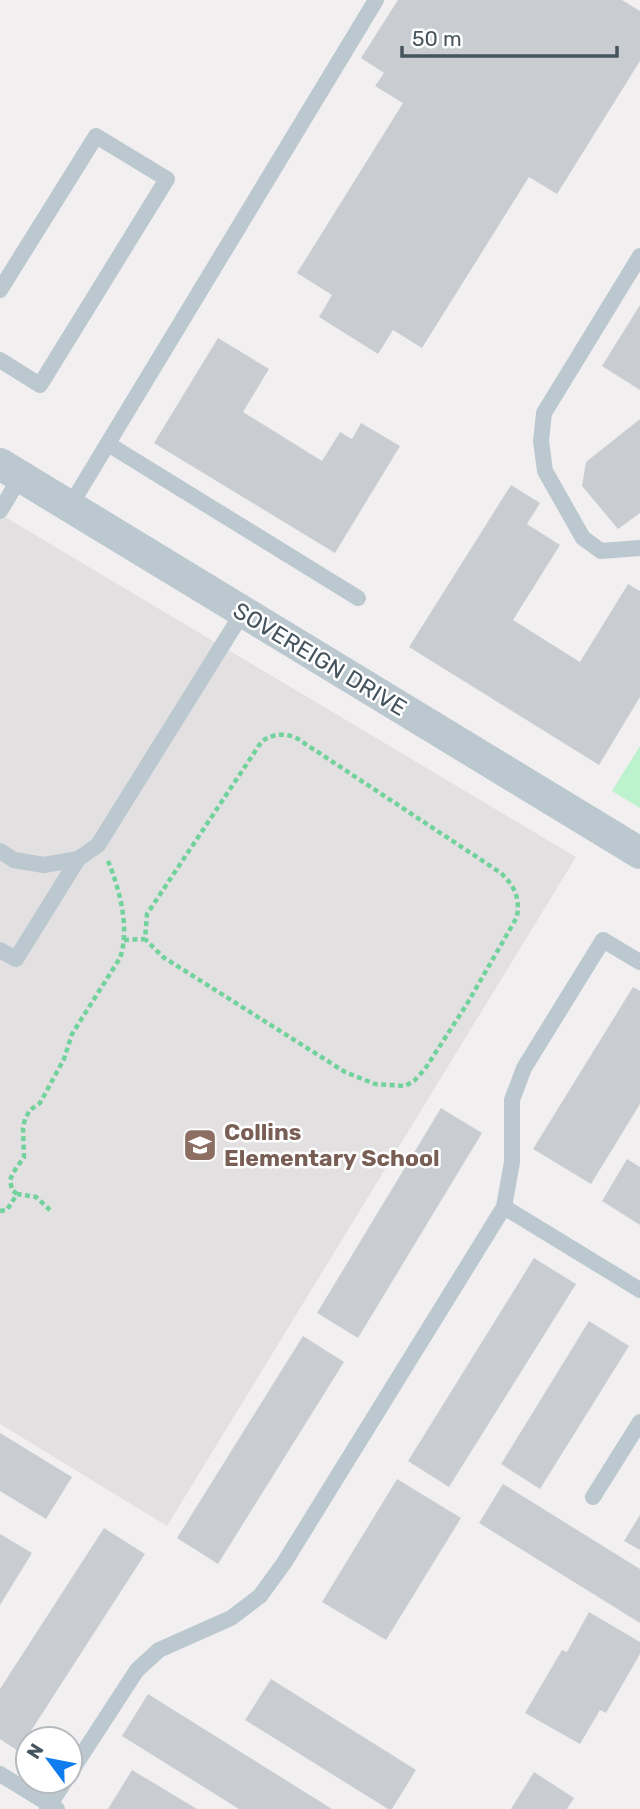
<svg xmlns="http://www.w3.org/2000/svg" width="640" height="1809" viewBox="0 0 640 1809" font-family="Rubik,sans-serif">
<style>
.education{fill:#e3e0e2}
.green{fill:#bcf2cd}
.building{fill:#c9cdd2}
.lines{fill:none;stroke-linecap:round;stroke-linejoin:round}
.path{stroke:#72d29c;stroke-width:4.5;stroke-dasharray:5 3.5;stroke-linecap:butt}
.lane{stroke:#bcc8cf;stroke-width:16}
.street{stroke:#bcc8cf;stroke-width:32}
.labels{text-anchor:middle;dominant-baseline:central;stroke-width:5;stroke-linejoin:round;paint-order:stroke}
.street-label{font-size:23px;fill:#46545e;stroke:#fff}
.education-label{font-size:23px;font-weight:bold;fill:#785e54;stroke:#fff;text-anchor:start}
</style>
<rect width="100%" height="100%" fill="#f2eff0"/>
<polygon class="education" points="0,514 576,857 167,1526 0,1424"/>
<polygon class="green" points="640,746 640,808 612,791"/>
<g class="building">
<polygon points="398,0 622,0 640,11 640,61 557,194 529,177 422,348 393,330 378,354 319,317 332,295 297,273 403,103 375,86 384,73 361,58"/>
<polygon points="640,305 640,390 602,366"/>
<polygon points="218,338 269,369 243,412 322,461 340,432 352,439 361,423 400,446 335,553 154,443"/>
<polygon points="640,419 640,513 618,529 582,486 586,462"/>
<polygon points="511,485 540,503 527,524 560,545 513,620 580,662 628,584 640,591 640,697 599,765 409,647"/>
<polygon points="633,987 640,991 640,1104 591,1184 533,1149"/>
<polygon points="441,1108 482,1133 358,1338 317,1313"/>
<polygon points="627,1159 640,1167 640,1225 602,1201"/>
<polygon points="534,1258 576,1284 449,1487 408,1461"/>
<polygon points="589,1321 629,1346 540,1489 501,1464"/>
<polygon points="303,1336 344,1362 218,1564 177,1538"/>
<polygon points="0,1433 72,1477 46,1519 0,1491"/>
<polygon points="397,1479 461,1518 386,1640 322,1602"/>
<polygon points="503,1484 640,1569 640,1623 479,1523"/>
<polygon points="640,1515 640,1550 624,1541"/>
<polygon points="104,1528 145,1554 18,1751 0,1739 0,1689"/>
<polygon points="0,1534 32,1553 0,1605"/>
<polygon points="589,1612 640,1642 640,1654 606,1713 600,1710 580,1744 525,1713 562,1650 567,1652"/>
<polygon points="271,1679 416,1770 392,1809 388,1809 245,1720"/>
<polygon points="148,1694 332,1809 239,1809 122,1736"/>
<polygon points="132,1770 197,1809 108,1809"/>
<polygon points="534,1772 574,1798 567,1809 511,1809"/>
</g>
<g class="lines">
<g class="path">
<path d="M124 940 145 939 147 914 262 741C274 734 282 733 295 737L501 873C515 887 520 897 517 917L467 1004 425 1069 414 1081 405 1086 375 1084 345 1072 163 957 145 939"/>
<path d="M17 1194 12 1190 10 1180 13 1173 24 1157 23 1128 25 1119 30 1110 40 1103 64 1059 72 1034 120 958C130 929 120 890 108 861"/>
<polyline points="0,1211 7,1210 17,1194 36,1197 50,1210"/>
</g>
<g class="lane">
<polyline points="640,256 544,413 541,441 545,471 583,538 601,551 640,548"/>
<polyline points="0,290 96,136 167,179 40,385 0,360"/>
<polyline points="108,444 358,598"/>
<polyline points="70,506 376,0"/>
<polyline points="0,511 21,476"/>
<polyline points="0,851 14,860 44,865 78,859 98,845 243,612"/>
<polyline points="0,950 16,959 78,859"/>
<polyline points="504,1207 640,1290"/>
<polyline points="593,1497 640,1422"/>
<polyline points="70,1773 137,1670 159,1650 231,1618 260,1596 284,1563 504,1207 512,1162 512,1100 524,1068 603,940 640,962"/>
<polyline points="0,1774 57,1809"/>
<polyline points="47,1809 65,1781"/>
</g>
<polyline class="street" points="0,464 640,853"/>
</g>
<defs>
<g id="school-square" transform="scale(1.75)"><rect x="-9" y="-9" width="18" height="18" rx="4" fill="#8d6e63" stroke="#fff"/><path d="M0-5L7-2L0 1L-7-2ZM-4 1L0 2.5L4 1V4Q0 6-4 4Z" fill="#fff"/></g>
</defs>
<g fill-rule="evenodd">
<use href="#school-square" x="200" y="1145"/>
</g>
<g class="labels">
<g class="street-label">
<text transform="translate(320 659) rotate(31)">SOVEREIGN DRIVE</text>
</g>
<g class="education-label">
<text x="224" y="1132">Collins<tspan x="224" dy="26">Elementary School</tspan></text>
</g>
</g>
<g transform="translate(49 1760) rotate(302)"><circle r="33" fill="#ffffff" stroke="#b5bbbf" stroke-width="2"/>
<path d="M0-5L12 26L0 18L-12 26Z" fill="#0f7ded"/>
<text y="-10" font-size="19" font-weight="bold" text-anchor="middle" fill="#46545e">N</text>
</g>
<path d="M402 46v10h215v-10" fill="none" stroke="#46545e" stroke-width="3.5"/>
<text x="412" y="46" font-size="21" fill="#46545e" stroke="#ffffff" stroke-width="5" paint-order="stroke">50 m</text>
</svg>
